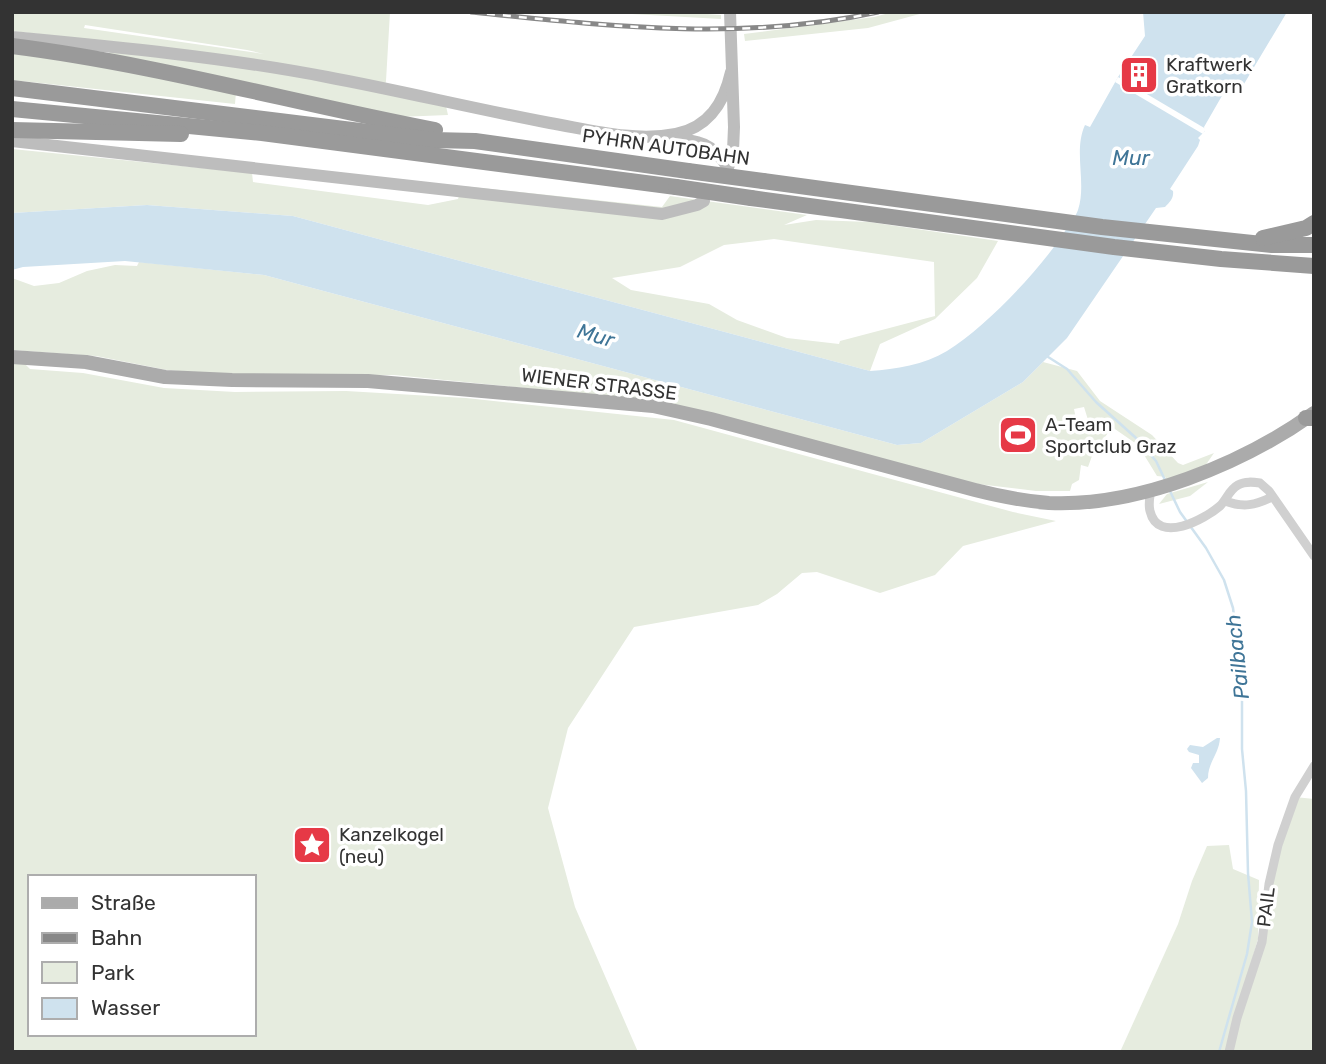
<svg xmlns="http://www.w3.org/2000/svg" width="1326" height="1064" viewBox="0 0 1326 1064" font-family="Rubik,sans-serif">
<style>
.green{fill:#e6ecdf;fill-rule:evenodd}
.water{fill:#cfe2ee}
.pier{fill:#fff}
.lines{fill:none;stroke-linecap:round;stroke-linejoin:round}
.stream{stroke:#cfe2ee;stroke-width:2.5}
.street{stroke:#d0d0d0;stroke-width:9}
.secondary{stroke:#bdbdbd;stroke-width:12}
.primary{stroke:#ababab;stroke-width:14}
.highway{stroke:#9a9a9a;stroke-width:16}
.rail-casing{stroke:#888;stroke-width:5}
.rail{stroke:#fff;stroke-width:2.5;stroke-dasharray:8;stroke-linecap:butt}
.highway-bridge{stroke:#9a9a9a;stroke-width:16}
.labels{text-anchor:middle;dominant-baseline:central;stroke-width:7;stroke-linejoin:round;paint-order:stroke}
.poi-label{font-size:19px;fill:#333;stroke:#fff;text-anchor:start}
.street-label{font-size:19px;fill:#333;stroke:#fff}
.water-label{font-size:21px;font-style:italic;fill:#3f7597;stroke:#fff}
</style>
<rect width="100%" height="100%" fill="#fff"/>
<g class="green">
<path d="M12 12H390L386 81 385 86 145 46 12 31ZM85 25 247 50 264 54 84 28Z"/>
<polygon points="596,12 680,12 721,15 721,19"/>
<polygon points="893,12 927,12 868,28 745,41 744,34 874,17"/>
<polygon points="110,49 305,77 446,106 448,115 398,117 109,54"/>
<polygon points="12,53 99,64 236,92 235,104 12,80"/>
<path d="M12 149 252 173 253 182 428 205 458 199 462 186 662 207 670 196 807 215 784 225 816 220 869 222 998 241 977 278 935 319 880 344 870 371 293 216 147 205 12 213ZM774 239 934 262 935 316 840 341 839 344 787 338 737 320 709 304 631 290 612 278 680 267 724 245Z"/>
<path d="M139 262 264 275 897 445 921 443 1023 382 1043 362 1077 371 1100 401 1152 435 1178 463 1183 465 1214 453 1205 466 1159 484 1166 477 1157 476 1138 445 1112 427 1092 456 1088 467 1081 465 1079 480 1072 484 1070 491H1036L969 483 625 398 394 375 216 374 167 370 96 356 12 350V278L34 286 59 283 87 271 115 265 137 266ZM1084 407 1089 423 1079 434 1074 409Z"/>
<path d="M12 364H25L30 369 83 373 164 388 235 392 346 391 466 398 674 420 1013 512 1056 521 963 546 935 575 880 593 817 572 802 573 777 594 758 605 634 627 568 728 548 808 575 907 638 1052H12ZM30 877H254V1034H30Z"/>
<polygon points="1208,482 1190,496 1159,504 1167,494"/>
<polygon points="1295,797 1314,799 1314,1052 1229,1052 1255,965 1269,884"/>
<polygon points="1229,845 1233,869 1259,880 1258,939 1225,1052 1120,1052 1178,924 1192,881 1207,846"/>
</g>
<g class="water">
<path d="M1143 12H1287L1238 94 1232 91 1223 94 1204 127 1205 131 1198 138 1200 140 1198 146 1170 189 1173 191C1174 198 1170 202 1165 207L1156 208 1067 338 1023 382 921 443 897 445 264 275 125 261 23 267 12 270V213L147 205 293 216 870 371C896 369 924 365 947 351 987 326 1042 268 1067 228 1070 223 1076 216 1078 210 1087 183 1073 151 1085 125L1090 127 1118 77 1145 36Z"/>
<path d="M1217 738H1220C1219 754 1208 762 1208 778L1202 783 1191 768 1193 763H1199V755L1189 752 1187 749 1190 745 1203 747Z"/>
</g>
<polygon class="pier" points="1118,77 1206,129 1203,134 1115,82"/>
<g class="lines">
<g class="stream">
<polyline points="1045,355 1067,369 1096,402 1136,438 1156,461 1165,480"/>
<polyline points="1169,489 1180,512 1206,548 1224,580 1233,608 1242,682 1242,749 1246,791 1248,873 1252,922 1247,954 1219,1052"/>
</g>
<g class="street">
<path d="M1151 489C1150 496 1148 504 1150 511 1158 545 1205 519 1220 506 1227 499 1229 490 1238 485 1245 481 1253 482 1260 483L1269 491 1314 556"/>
<path d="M1225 501C1244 508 1255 505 1272 497"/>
<polyline points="1229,1052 1237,1018 1262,942 1269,884 1278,845 1295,797 1314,766"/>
</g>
<g class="secondary">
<path d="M12 37C117 47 223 57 327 77 402 91 475 109 550 123 591 130 634 142 676 134 709 127 724 103 731 72"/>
<path d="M670 138C699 141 712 142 728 168"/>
<polyline points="12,141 662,214 697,205 704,201"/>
<polyline points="728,168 733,151 734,127 730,12"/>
</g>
<path class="primary" d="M12 357 86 362 165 377 232 380 368 381 653 406 711 419 975 490C999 496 1024 501 1049 503 1138 507 1242 464 1314 413"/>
<g class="highway">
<path d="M12 46C155 64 294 103 435 130"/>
<polyline points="12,88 433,140 475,141 688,171"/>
<polyline points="12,109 262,133 676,187"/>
<polyline points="12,130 181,134"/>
<polyline points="763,181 1102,227 1272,245 1314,245"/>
<polyline points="751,198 1114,247 1221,259 1314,266"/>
<polyline points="1263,238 1306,228 1314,223"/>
<polyline points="1306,418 1314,418"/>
</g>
<g class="rail-casing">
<path id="rail" d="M471 12C607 26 742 42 878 12"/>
</g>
<use href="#rail" class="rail"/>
<g class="highway-bridge">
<polyline points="688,171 763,181"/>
<polyline points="676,187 751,198"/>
</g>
</g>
<defs>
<g id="building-square" transform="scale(2.0125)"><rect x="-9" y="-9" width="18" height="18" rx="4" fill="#e63946" stroke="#fff"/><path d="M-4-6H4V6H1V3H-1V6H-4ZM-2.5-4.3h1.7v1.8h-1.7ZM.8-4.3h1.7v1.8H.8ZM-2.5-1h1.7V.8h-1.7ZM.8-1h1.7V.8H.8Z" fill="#fff"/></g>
<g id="stadium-square" transform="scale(2.0125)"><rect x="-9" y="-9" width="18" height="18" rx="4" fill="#e63946" stroke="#fff"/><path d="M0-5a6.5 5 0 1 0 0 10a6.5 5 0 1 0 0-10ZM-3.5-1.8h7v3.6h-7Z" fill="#fff"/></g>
<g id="sight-square" transform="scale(2.0125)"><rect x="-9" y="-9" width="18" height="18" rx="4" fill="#e63946" stroke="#fff"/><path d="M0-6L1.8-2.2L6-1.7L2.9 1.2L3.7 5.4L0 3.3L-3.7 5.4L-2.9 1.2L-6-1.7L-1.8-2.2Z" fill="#fff"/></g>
</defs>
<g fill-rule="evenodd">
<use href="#building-square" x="1139" y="75"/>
<use href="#stadium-square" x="1018" y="435"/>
<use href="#sight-square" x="312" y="845"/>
</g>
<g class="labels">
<g class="poi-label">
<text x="1166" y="64">Kraftwerk<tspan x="1166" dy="22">Gratkorn</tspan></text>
<text x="1045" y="424">A-Team<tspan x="1045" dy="22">Sportclub Graz</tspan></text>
<text x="339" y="834">Kanzelkogel<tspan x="339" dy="22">(neu)</tspan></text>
</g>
<g class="street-label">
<text transform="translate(666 147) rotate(8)">PYHRN AUTOBAHN</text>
<text transform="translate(599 384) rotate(7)">WIENER STRASSE</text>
<text transform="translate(1266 907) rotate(-83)">PAIL</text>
</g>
<g class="water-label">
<text x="1131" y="157">Mur</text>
<text transform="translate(596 335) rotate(16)">Mur</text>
<text transform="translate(1237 657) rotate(-96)">Pailbach</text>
</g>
</g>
<rect width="1326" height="1064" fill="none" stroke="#333333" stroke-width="28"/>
<rect x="28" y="875" width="228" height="161" fill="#ffffff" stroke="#adadad" stroke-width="2"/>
<rect x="42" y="898" width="35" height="10" fill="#ababab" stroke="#adadad" stroke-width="2"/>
<text x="91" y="910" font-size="21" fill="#333333">Straße</text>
<rect x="42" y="933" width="35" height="10" fill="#888888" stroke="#adadad" stroke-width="2"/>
<text x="91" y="945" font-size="21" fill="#333333">Bahn</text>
<rect x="42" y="962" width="35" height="21" fill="#e6ecdf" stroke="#adadad" stroke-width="2"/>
<text x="91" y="980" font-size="21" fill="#333333">Park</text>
<rect x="42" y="998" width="35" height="21" fill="#cfe2ee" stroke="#adadad" stroke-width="2"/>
<text x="91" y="1015" font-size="21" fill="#333333">Wasser</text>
</svg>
